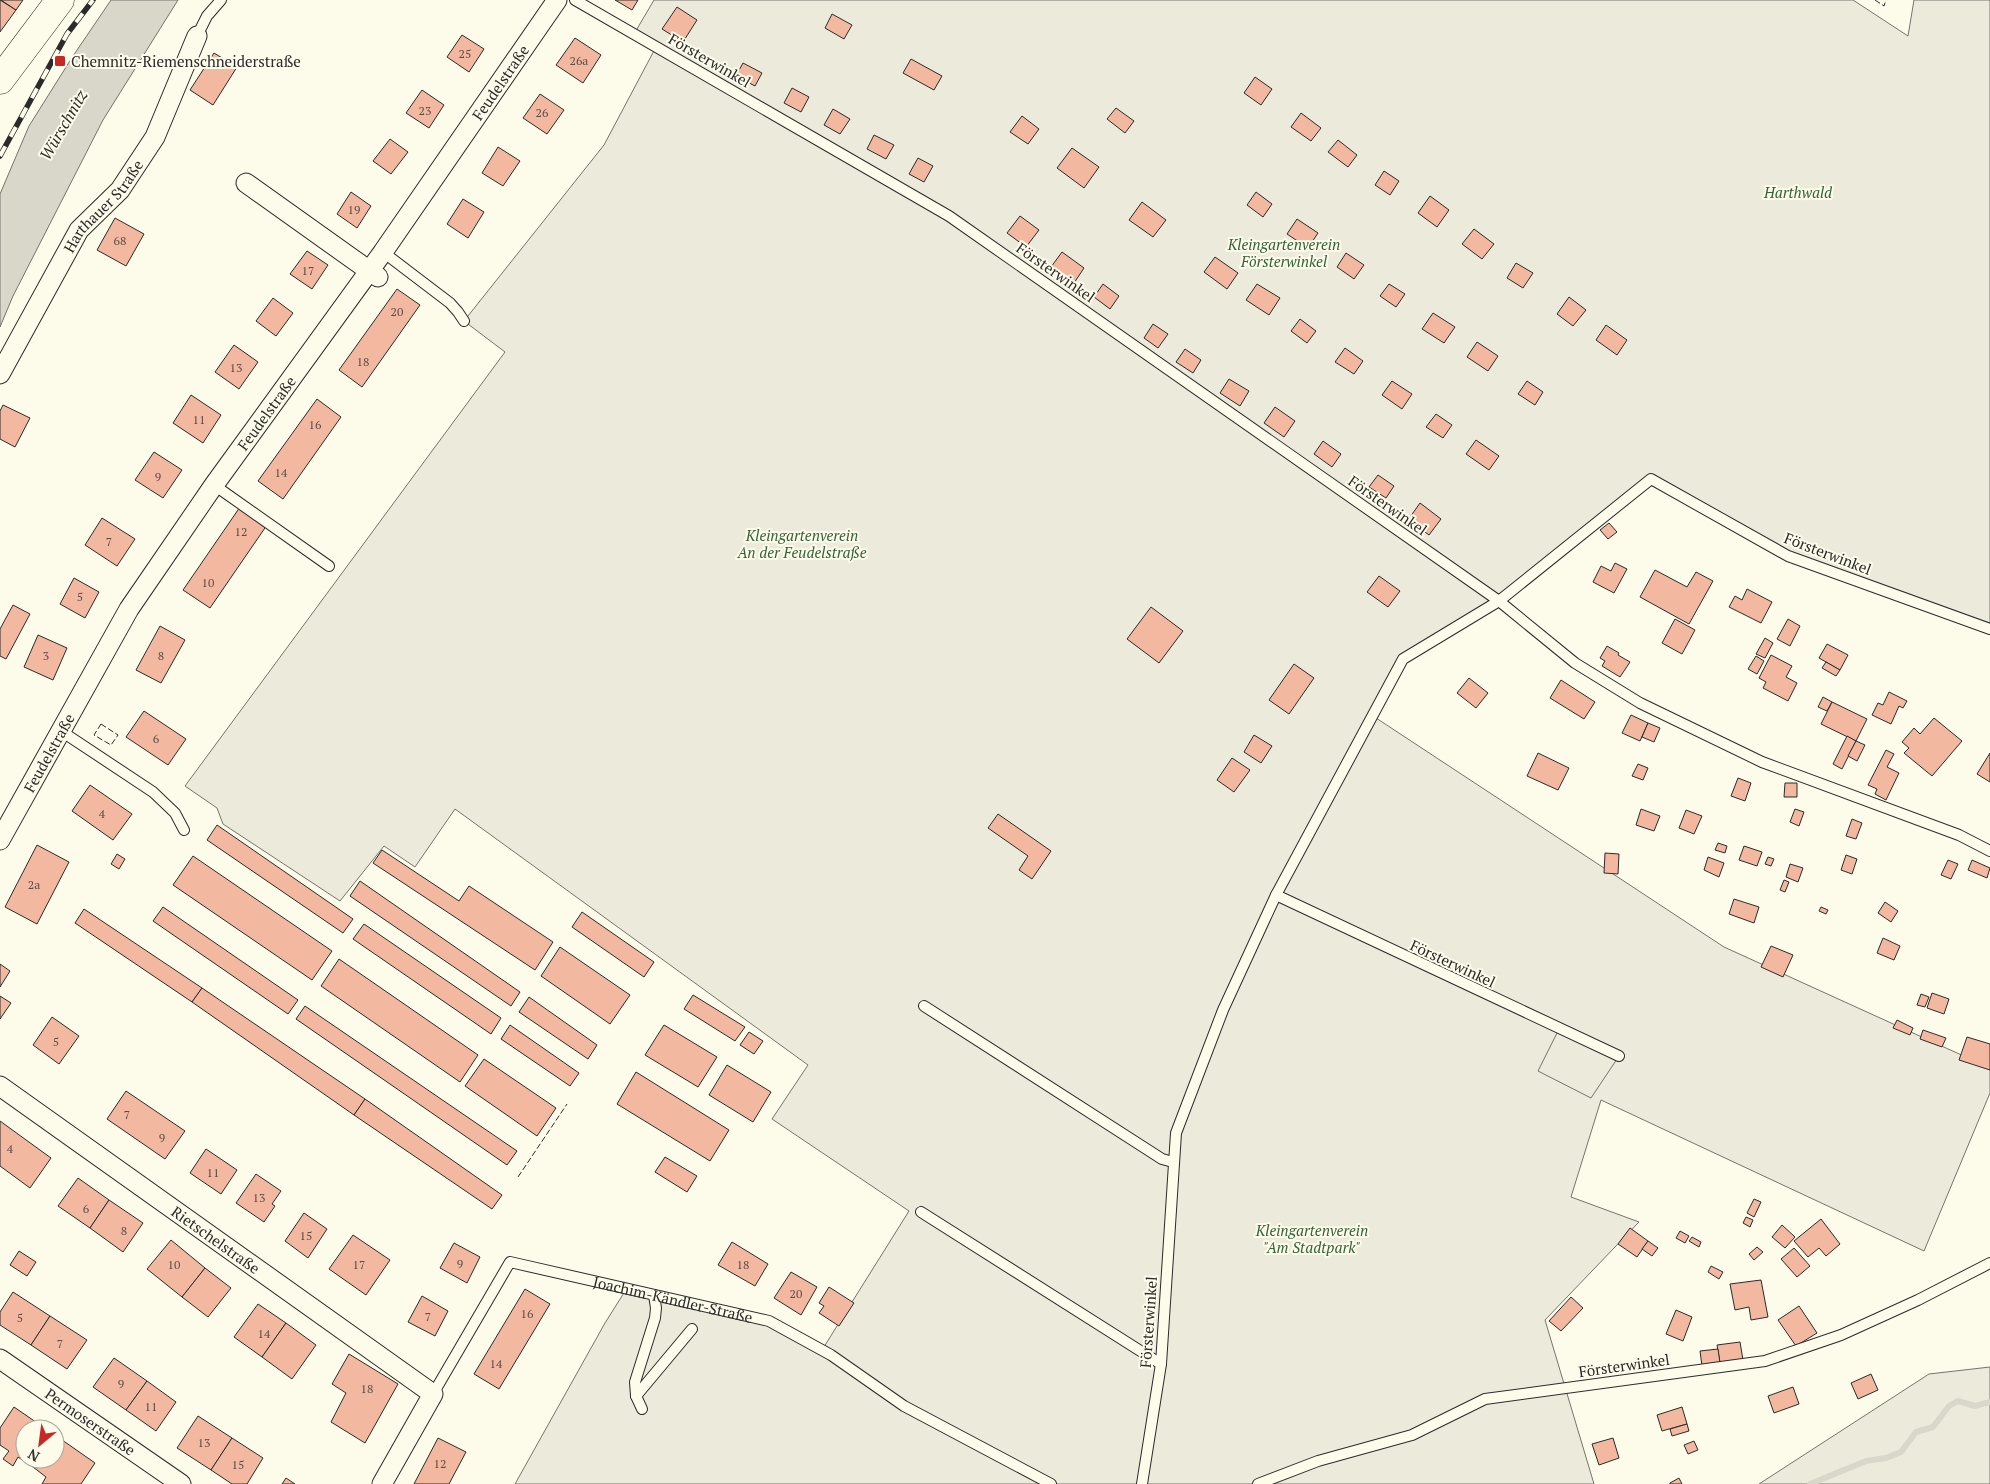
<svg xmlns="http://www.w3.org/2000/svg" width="1990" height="1484" viewBox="0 0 1990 1484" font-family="'PT Serif',serif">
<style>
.green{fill:#ecebdb;stroke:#74746e}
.parking{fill:#eceadb;stroke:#74746e}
.water{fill:#d8d7c9;stroke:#74746e}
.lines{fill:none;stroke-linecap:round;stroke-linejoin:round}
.stream{stroke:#d8d7c9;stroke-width:6}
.building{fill:#f2b8a0;stroke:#2b2b2b}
.service-casing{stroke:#2b2b2b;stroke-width:12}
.minor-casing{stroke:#2b2b2b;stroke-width:21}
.primary-casing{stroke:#2b2b2b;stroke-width:29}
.service{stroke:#fdfbea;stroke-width:10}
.minor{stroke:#fdfbea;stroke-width:19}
.primary{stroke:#fdfbea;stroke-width:28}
.rail-casing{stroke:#2b2b2b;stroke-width:5.5}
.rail{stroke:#fdfbea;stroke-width:4;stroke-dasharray:11;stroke-linecap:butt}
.fence{stroke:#2b2b2b;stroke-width:1;stroke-dasharray:6 2.5;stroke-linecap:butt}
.poi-dot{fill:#c62828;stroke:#fdfbea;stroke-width:2}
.labels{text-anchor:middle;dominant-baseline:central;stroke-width:4;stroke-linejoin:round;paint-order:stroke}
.number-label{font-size:12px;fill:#5d4e48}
.street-label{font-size:15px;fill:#2b2b2b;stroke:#fdfbea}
.poi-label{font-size:15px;fill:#2b2b2b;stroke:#fdfbea;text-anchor:start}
.park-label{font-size:15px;font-style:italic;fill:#34623c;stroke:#fdfbea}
.water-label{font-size:16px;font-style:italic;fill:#2b2b2b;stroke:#fdfbea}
</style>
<rect width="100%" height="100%" fill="#fdfbea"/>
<g class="green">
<polygon points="654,0 1853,0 1908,36 1914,0 1990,0 1990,629 1788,556 1651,479 1499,601 1403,659 1373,716 1724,947 1990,1068 1990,1093 1924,1251 1601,1100 1571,1197 1639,1222 1545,1320 1594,1484 515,1484 605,1323 627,1288 769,1321 822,1350 909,1211 772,1119 808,1065 455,809 415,867 384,846 340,901 223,824 217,808 185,786 505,352 464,321 604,145 656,47 634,34"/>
<polygon points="1990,1367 1990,1484 1759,1484 1929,1374"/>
</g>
<polygon class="parking" points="1559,1029 1619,1056 1591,1098 1538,1071"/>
<polygon class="water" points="111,0 178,0 103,120 13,296 0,327 0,194 29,126 73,56"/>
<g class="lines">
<polyline class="stream" points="1810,1484 1866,1461 1886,1458 1901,1452 1916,1432 1933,1427 1949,1406 1958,1401 1975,1406 1990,1402"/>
</g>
<g class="building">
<polygon points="0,0 16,10 0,32"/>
<polygon points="1,0 23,0 16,10"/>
<polygon points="615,0 638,0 632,10"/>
<polygon points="677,7 697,20 683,42 662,29"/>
<polygon points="832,14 852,25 844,39 825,28"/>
<polygon points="462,35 484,49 469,72 447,57"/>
<polygon points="575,38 601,55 583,83 556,65"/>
<polygon points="214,53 237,67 213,105 190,90"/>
<polygon points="911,59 942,76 934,90 903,73"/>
<polygon points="743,63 762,73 755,86 736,76"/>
<polygon points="1255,77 1272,89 1261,105 1244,93"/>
<polygon points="792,88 809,97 801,112 784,103"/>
<polygon points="422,90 444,105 429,128 406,113"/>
<polygon points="540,94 564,110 547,134 523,118"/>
<polygon points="1116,108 1134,121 1125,133 1107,119"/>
<polygon points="833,109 850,119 840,134 824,125"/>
<polygon points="1301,113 1321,128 1311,141 1291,127"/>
<polygon points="1022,116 1039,129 1028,144 1010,132"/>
<polygon points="874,135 894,145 886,159 867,149"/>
<polygon points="390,139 408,152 391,174 373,161"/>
<polygon points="1338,140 1357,155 1348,167 1328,152"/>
<polygon points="498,147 520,161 503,186 482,173"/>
<polygon points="1072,148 1099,167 1084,188 1057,168"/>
<polygon points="918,158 933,166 924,182 909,174"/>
<polygon points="1384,171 1399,181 1390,195 1375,185"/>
<polygon points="351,192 371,206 357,228 337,214"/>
<polygon points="1256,192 1272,204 1263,217 1247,205"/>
<polygon points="1430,196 1449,210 1437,227 1418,213"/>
<polygon points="463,199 484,212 468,238 447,224"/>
<polygon points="1142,202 1166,220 1153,237 1129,220"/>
<polygon points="1020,216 1039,230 1026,247 1007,233"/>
<polygon points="115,218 144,234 126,266 97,250"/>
<polygon points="1297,219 1318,233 1308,248 1287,234"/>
<polygon points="1474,229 1494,244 1482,259 1462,244"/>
<polygon points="307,251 328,265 312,289 290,274"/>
<polygon points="1062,252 1084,268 1074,283 1051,267"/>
<polygon points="1346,253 1364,265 1354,279 1337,267"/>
<polygon points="1215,257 1238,273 1227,289 1204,272"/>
<polygon points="1516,263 1533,273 1523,288 1507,278"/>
<polygon points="1103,284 1119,296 1110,309 1094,297"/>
<polygon points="1257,284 1280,298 1269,315 1246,300"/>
<polygon points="1389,284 1405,294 1396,307 1380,296"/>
<polygon points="397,289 420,305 362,387 339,370"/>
<polygon points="1569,297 1586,310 1573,326 1557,314"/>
<polygon points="273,298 293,313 276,336 256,321"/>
<polygon points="1433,313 1455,327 1444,343 1422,329"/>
<polygon points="1300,319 1316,331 1307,343 1291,331"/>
<polygon points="1153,324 1168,334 1158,348 1144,338"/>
<polygon points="1606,325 1627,340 1617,355 1596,340"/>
<polygon points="1477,342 1498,356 1488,371 1467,357"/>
<polygon points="234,345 258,362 239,389 215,372"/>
<polygon points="1345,348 1363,361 1354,374 1335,362"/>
<polygon points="1185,349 1201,360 1193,373 1176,362"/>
<polygon points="1229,379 1249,391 1240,406 1220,393"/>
<polygon points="1392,381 1412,394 1402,409 1382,395"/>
<polygon points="1527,381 1543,392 1535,405 1518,394"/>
<polygon points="191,395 221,415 203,443 173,423"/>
<polygon points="317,399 341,417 283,499 258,481"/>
<polygon points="3,405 30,418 15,447 0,439 0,411"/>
<polygon points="1275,407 1295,421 1284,437 1264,423"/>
<polygon points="1436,414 1452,425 1443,438 1426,427"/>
<polygon points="1476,440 1499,456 1489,470 1466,454"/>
<polygon points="1323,441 1341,454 1332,467 1314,454"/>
<polygon points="154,452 182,470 163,498 135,480"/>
<polygon points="1378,475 1394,486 1386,498 1369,487"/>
<polygon points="1420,503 1441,519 1429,535 1408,520"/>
<polygon points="240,507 267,525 210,608 183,590"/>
<polygon points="102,518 135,539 117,566 85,545"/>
<polygon points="1609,523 1617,532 1608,539 1600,530"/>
<polygon points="1615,563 1627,569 1614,593 1593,582 1601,566 1611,571"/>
<polygon points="1655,570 1687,587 1696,572 1713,581 1689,624 1640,597"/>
<polygon points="1379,576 1400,591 1388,607 1367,592"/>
<polygon points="74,578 99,592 85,618 60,604"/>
<polygon points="1747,589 1772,602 1761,623 1729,607 1735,596 1742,600"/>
<polygon points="13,605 30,614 6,659 0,656 0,629"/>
<polygon points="1151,607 1183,631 1159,663 1127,639"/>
<polygon points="1675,619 1695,630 1682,654 1662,643"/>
<polygon points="1788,619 1800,626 1790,646 1777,639"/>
<polygon points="160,626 185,640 161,683 136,670"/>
<polygon points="38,635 67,648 53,680 24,667"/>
<polygon points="1765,638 1773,643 1765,658 1756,654"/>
<polygon points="1827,644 1848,655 1840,670 1819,658"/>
<polygon points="1607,646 1619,653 1618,655 1630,662 1620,677 1602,666 1605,661 1600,658"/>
<polygon points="1771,655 1792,666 1786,677 1797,683 1788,701 1763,688 1766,682 1759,678"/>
<polygon points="1756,656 1764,661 1757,674 1748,669"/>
<polygon points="1826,662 1840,670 1836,676 1822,668"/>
<polygon points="1294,664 1314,678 1289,714 1269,700"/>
<polygon points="1469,678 1488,693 1476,708 1457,693"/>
<polygon points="1561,680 1595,702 1584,719 1550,698"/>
<polygon points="1889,692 1907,701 1903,708 1899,706 1891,724 1872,715 1878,703 1883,705"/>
<polygon points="1823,697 1832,702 1827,711 1818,707"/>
<polygon points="1832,702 1867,719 1856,741 1821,724"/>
<polygon points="144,711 186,739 168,765 126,737"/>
<polygon points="1631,715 1648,723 1640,741 1622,733"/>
<polygon points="1934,718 1962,741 1932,776 1904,753 1909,748 1902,742 1914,728 1920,734"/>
<polygon points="1648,723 1660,728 1654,742 1642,737"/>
<polygon points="1254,735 1272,746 1261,763 1244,752"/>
<polygon points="1847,736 1856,741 1842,769 1833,764"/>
<polygon points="1856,741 1865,745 1857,761 1848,756"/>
<polygon points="1886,750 1894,754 1887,767 1899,773 1886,800 1875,794 1877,789 1868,785"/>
<polygon points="1538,753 1569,768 1558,790 1527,776"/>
<polygon points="1990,753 1990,782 1977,774"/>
<polygon points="1232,758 1250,770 1234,792 1217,780"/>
<polygon points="1638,764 1648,768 1643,780 1632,776"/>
<polygon points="1738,778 1751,783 1745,801 1731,796"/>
<polygon points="1785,783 1797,783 1797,797 1784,797"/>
<polygon points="90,785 132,814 113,840 72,811"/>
<polygon points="1641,809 1660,816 1654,831 1636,825"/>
<polygon points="1795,809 1804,812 1799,826 1790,822"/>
<polygon points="1686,810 1702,816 1694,834 1679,828"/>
<polygon points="998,814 1051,851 1032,879 1019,870 1028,856 988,828"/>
<polygon points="1852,819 1862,823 1856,839 1846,836"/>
<polygon points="217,825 353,919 343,933 207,840"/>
<polygon points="1718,843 1727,846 1725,853 1715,850"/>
<polygon points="37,845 69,862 37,924 5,907"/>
<polygon points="1744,846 1762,852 1757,866 1739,860"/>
<polygon points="382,850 459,901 469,886 553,942 535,970 373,863"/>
<polygon points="1605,853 1619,854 1618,874 1604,873"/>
<polygon points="117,854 125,859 119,869 111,864"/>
<polygon points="1846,855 1857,859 1852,874 1841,870"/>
<polygon points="193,856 332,951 312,980 173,885"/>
<polygon points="1708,857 1724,863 1719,877 1704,870"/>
<polygon points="1768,857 1774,859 1771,866 1765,864"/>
<polygon points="1948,860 1958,864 1951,879 1941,875"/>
<polygon points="1972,860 1990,868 1987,878 1968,870"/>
<polygon points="1790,864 1803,868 1798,882 1786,877"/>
<polygon points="1784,880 1789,882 1785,892 1780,890"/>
<polygon points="360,881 520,992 511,1006 350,896"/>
<polygon points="1734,899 1759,907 1754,923 1729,914"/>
<polygon points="1885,902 1898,911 1891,922 1878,913"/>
<polygon points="163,907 298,1000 288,1014 153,921"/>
<polygon points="1821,907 1828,910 1826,914 1819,911"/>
<polygon points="84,909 202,988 192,1002 75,923"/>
<polygon points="582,912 654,962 644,977 572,927"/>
<polygon points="364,924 501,1018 491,1034 353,939"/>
<polygon points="1883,938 1900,946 1894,960 1877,953"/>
<polygon points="1771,946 1793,955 1783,977 1761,967"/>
<polygon points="560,947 630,995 610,1024 541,976"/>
<polygon points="339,959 478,1055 460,1082 321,986"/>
<polygon points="0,964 10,971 0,987"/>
<polygon points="202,988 365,1099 354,1115 192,1002"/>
<polygon points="1932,993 1949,999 1944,1014 1927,1008"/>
<polygon points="1921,994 1929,997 1925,1007 1917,1005"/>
<polygon points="693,995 745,1027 735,1041 684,1009"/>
<polygon points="0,996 11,1003 0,1019"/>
<polygon points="529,997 597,1045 588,1059 519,1012"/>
<polygon points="305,1006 517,1151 507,1165 296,1019"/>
<polygon points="52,1017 79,1036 59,1064 33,1045"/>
<polygon points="1897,1020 1913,1028 1910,1035 1893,1028"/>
<polygon points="510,1025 579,1073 570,1086 501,1039"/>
<polygon points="664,1025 717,1057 698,1087 645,1055"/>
<polygon points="1923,1030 1946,1038 1942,1047 1920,1039"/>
<polygon points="749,1032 763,1041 754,1054 740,1045"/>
<polygon points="1967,1037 1990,1044 1990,1070 1959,1060"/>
<polygon points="484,1059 556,1108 537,1136 465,1086"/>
<polygon points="727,1065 771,1092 753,1122 709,1095"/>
<polygon points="636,1072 729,1130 710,1161 617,1104"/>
<polygon points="126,1091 185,1131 165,1159 107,1119"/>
<polygon points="365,1099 502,1195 492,1209 354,1115"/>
<polygon points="0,1121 51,1158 30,1188 0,1166"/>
<polygon points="206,1149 237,1170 221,1194 190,1173"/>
<polygon points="665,1157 697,1176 687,1192 655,1172"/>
<polygon points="256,1174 281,1191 272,1204 275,1206 264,1222 236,1203"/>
<polygon points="78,1178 109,1200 90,1228 58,1206"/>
<polygon points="1754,1199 1761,1202 1754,1217 1747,1213"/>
<polygon points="109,1200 143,1223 123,1252 90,1228"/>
<polygon points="304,1213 327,1229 308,1258 285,1241"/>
<polygon points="1746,1217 1753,1220 1750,1227 1743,1223"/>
<polygon points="1821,1219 1840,1244 1826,1256 1819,1248 1808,1257 1794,1241"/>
<polygon points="1782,1225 1795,1237 1785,1248 1772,1237"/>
<polygon points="1630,1228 1648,1241 1637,1257 1618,1244"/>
<polygon points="1680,1231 1689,1236 1685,1243 1676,1238"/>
<polygon points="353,1235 390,1260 366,1295 329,1269"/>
<polygon points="1692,1237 1701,1242 1699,1247 1689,1241"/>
<polygon points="171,1240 205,1268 182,1297 147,1269"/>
<polygon points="1648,1241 1658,1248 1652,1256 1642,1249"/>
<polygon points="732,1242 768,1264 755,1286 718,1265"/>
<polygon points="454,1243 480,1257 467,1283 440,1268"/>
<polygon points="1757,1247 1763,1252 1754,1260 1749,1254"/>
<polygon points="1794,1248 1810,1266 1797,1277 1781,1259"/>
<polygon points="19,1251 36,1262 27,1276 10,1265"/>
<polygon points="1711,1266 1723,1272 1719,1279 1708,1272"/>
<polygon points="205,1268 231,1288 208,1317 182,1297"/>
<polygon points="791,1272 817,1287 801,1315 774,1298"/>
<polygon points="1761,1280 1768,1317 1751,1320 1749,1307 1735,1310 1730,1284"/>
<polygon points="829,1287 854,1303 839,1326 819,1313 824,1306 819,1303"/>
<polygon points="525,1289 550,1304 499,1389 474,1374"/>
<polygon points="13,1292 50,1316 31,1345 0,1325 0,1312"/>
<polygon points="422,1296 448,1311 435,1336 408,1322"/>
<polygon points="1571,1297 1583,1308 1561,1331 1549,1321"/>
<polygon points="258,1304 286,1323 262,1357 234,1337"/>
<polygon points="1799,1306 1817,1333 1796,1346 1778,1320"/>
<polygon points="1676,1310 1692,1317 1683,1341 1666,1334"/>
<polygon points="50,1316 87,1340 67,1369 31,1345"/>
<polygon points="286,1323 316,1345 292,1379 262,1357"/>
<polygon points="1740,1342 1743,1360 1720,1363 1717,1345"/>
<polygon points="1718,1349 1720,1363 1702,1366 1700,1351"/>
<polygon points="349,1354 398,1384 365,1443 331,1422 346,1393 332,1384"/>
<polygon points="114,1358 147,1381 126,1410 93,1387"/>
<polygon points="1871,1374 1878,1390 1858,1399 1851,1383"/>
<polygon points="147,1381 176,1402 156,1431 126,1410"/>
<polygon points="1793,1387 1799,1404 1774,1413 1768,1396"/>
<polygon points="14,1407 46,1429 25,1429 25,1459 38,1459 33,1467 18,1457 13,1466 3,1459 9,1451 0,1445 0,1428"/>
<polygon points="1682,1407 1687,1424 1662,1431 1657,1415"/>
<polygon points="198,1416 232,1438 211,1470 177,1448"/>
<polygon points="1687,1424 1689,1431 1672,1436 1670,1429"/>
<polygon points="55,1435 95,1463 81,1484 42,1484 46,1477 33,1467 38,1459 55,1459"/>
<polygon points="232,1438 263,1458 247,1484 232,1484 211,1470"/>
<polygon points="438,1438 466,1452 449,1484 414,1484"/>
<polygon points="1613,1438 1619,1458 1599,1465 1592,1444"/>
<polygon points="1694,1441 1698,1450 1688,1454 1684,1445"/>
<polygon points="286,1478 295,1484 282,1484"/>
<polygon points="1679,1478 1682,1484 1670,1484 1670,1483"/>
</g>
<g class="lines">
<g class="service-casing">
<g id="service">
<polyline points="575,0 949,216 1499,601 1575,663 1640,703 1762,762 1959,835 1990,851"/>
<polyline points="197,36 207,16 221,0"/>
<polyline points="383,252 450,303 458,312 464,321"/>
<polyline points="214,485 329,566"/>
<polyline points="61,731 153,792 175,813 184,830"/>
<polyline points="1276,895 1619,1056"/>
<polyline points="924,1006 1162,1159 1173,1162"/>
<polyline points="921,1212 1161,1364"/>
<path id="s1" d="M433 1394 510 1262 769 1321 831 1355 904 1406 1051 1484"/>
<polyline points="636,1396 692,1329"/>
<polyline points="642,1409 636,1396 635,1382 655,1318 656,1308 654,1295"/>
<polyline points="1142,1484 1161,1364 1176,1133 1223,1010 1276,895 1403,659 1499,601 1651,479 1788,556 1990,629"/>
<polyline points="1258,1484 1318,1461 1412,1435 1485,1399 1765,1361 1841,1335 1918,1300 1990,1263"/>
</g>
</g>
<g class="minor-casing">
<g id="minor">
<polyline points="246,183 378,277"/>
<path id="s2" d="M0 374 79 230 120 190 155 137 197 36"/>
<path id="s3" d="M0 840 129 609 214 485 383 252 557 0"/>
<path id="s4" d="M0 1086 433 1394 382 1484"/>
<path id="s5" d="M0 1359 181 1484"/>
</g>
</g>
<g class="primary-casing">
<polyline id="primary" points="0,80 60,0"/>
</g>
<use href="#service" class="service"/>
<use href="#minor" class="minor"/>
<use href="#primary" class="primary"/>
<g class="rail-casing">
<polyline id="rail" points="0,156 67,34 93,0"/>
</g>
<use href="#rail" class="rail"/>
<g class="fence">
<polyline points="1875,0 1884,6 1886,0"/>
<polygon points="101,724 118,735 111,745 94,735"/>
<polyline points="518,1177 567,1104"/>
</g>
</g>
<rect class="poi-dot" x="54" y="55" width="12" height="12" rx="2.5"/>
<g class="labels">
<g class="number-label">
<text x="465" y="53">25</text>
<text x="579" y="60">26a</text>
<text x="425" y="110">23</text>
<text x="542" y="112">26</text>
<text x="354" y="209">19</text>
<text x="120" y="240">68</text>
<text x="308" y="270">17</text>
<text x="397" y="311">20</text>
<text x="363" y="361">18</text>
<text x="236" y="367">13</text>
<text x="199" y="419">11</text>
<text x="315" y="424">16</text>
<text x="281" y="472">14</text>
<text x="158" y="476">9</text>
<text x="241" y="531">12</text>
<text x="109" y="541">7</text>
<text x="208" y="582">10</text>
<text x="80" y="596">5</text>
<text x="46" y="655">3</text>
<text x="161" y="655">8</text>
<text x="156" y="738">6</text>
<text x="102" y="813">4</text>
<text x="34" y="884">2a</text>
<text x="56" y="1041">5</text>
<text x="127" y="1114">7</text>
<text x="162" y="1137">9</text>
<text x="10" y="1148">4</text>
<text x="213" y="1172">11</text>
<text x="259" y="1197">13</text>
<text x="86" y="1208">6</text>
<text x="124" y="1230">8</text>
<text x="306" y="1235">15</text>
<text x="460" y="1263">9</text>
<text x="174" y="1264">10</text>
<text x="359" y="1264">17</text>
<text x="743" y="1264">18</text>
<text x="796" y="1293">20</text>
<text x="527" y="1313">16</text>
<text x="428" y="1316">7</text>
<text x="20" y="1317">5</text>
<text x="264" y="1333">14</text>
<text x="60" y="1343">7</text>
<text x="496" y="1363">14</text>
<text x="121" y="1383">9</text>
<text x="367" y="1388">18</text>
<text x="151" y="1406">11</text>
<text x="204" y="1442">13</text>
<text x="440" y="1463">12</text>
<text x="238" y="1464">15</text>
</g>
<g class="street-label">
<text transform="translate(710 60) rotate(30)">Försterwinkel</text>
<text stroke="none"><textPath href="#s3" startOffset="909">Feudelstraße</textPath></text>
<text stroke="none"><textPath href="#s2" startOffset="198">Harthauer Straße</textPath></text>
<text transform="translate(1056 272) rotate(35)">Försterwinkel</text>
<text stroke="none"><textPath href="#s3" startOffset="504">Feudelstraße</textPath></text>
<text transform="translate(1388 505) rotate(35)">Försterwinkel</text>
<text transform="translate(1828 553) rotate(21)">Försterwinkel</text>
<text stroke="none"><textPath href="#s3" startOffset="100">Feudelstraße</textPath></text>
<text transform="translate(1453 963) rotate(25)">Försterwinkel</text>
<text stroke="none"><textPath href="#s4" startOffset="265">Rietschelstraße</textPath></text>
<text stroke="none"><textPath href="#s1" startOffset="320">Joachim-Kändler-Straße</textPath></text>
<text transform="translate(1148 1322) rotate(-86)">Försterwinkel</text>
<text transform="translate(1624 1365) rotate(-8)">Försterwinkel</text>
<text stroke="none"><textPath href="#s5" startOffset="110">Permoserstraße</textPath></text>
</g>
<g class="poi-label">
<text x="71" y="61">Chemnitz-Riemenschneiderstraße</text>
</g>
<g class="park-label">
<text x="1798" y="192">Harthwald</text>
<text x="1284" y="244">Kleingartenverein<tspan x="1284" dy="17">Försterwinkel</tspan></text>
<text x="802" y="535">Kleingartenverein<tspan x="802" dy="17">An der Feudelstraße</tspan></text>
<text x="1312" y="1230">Kleingartenverein<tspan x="1312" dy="17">"Am Stadtpark"</tspan></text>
</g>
<g class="water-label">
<text transform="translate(63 125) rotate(-60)">Würschnitz</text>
</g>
</g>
<g transform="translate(40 1444) rotate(209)"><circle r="24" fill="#fdfbea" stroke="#a9a89e"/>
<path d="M0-4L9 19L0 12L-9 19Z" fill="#c62828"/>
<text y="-8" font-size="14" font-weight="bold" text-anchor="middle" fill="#2b2b2b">N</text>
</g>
</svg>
